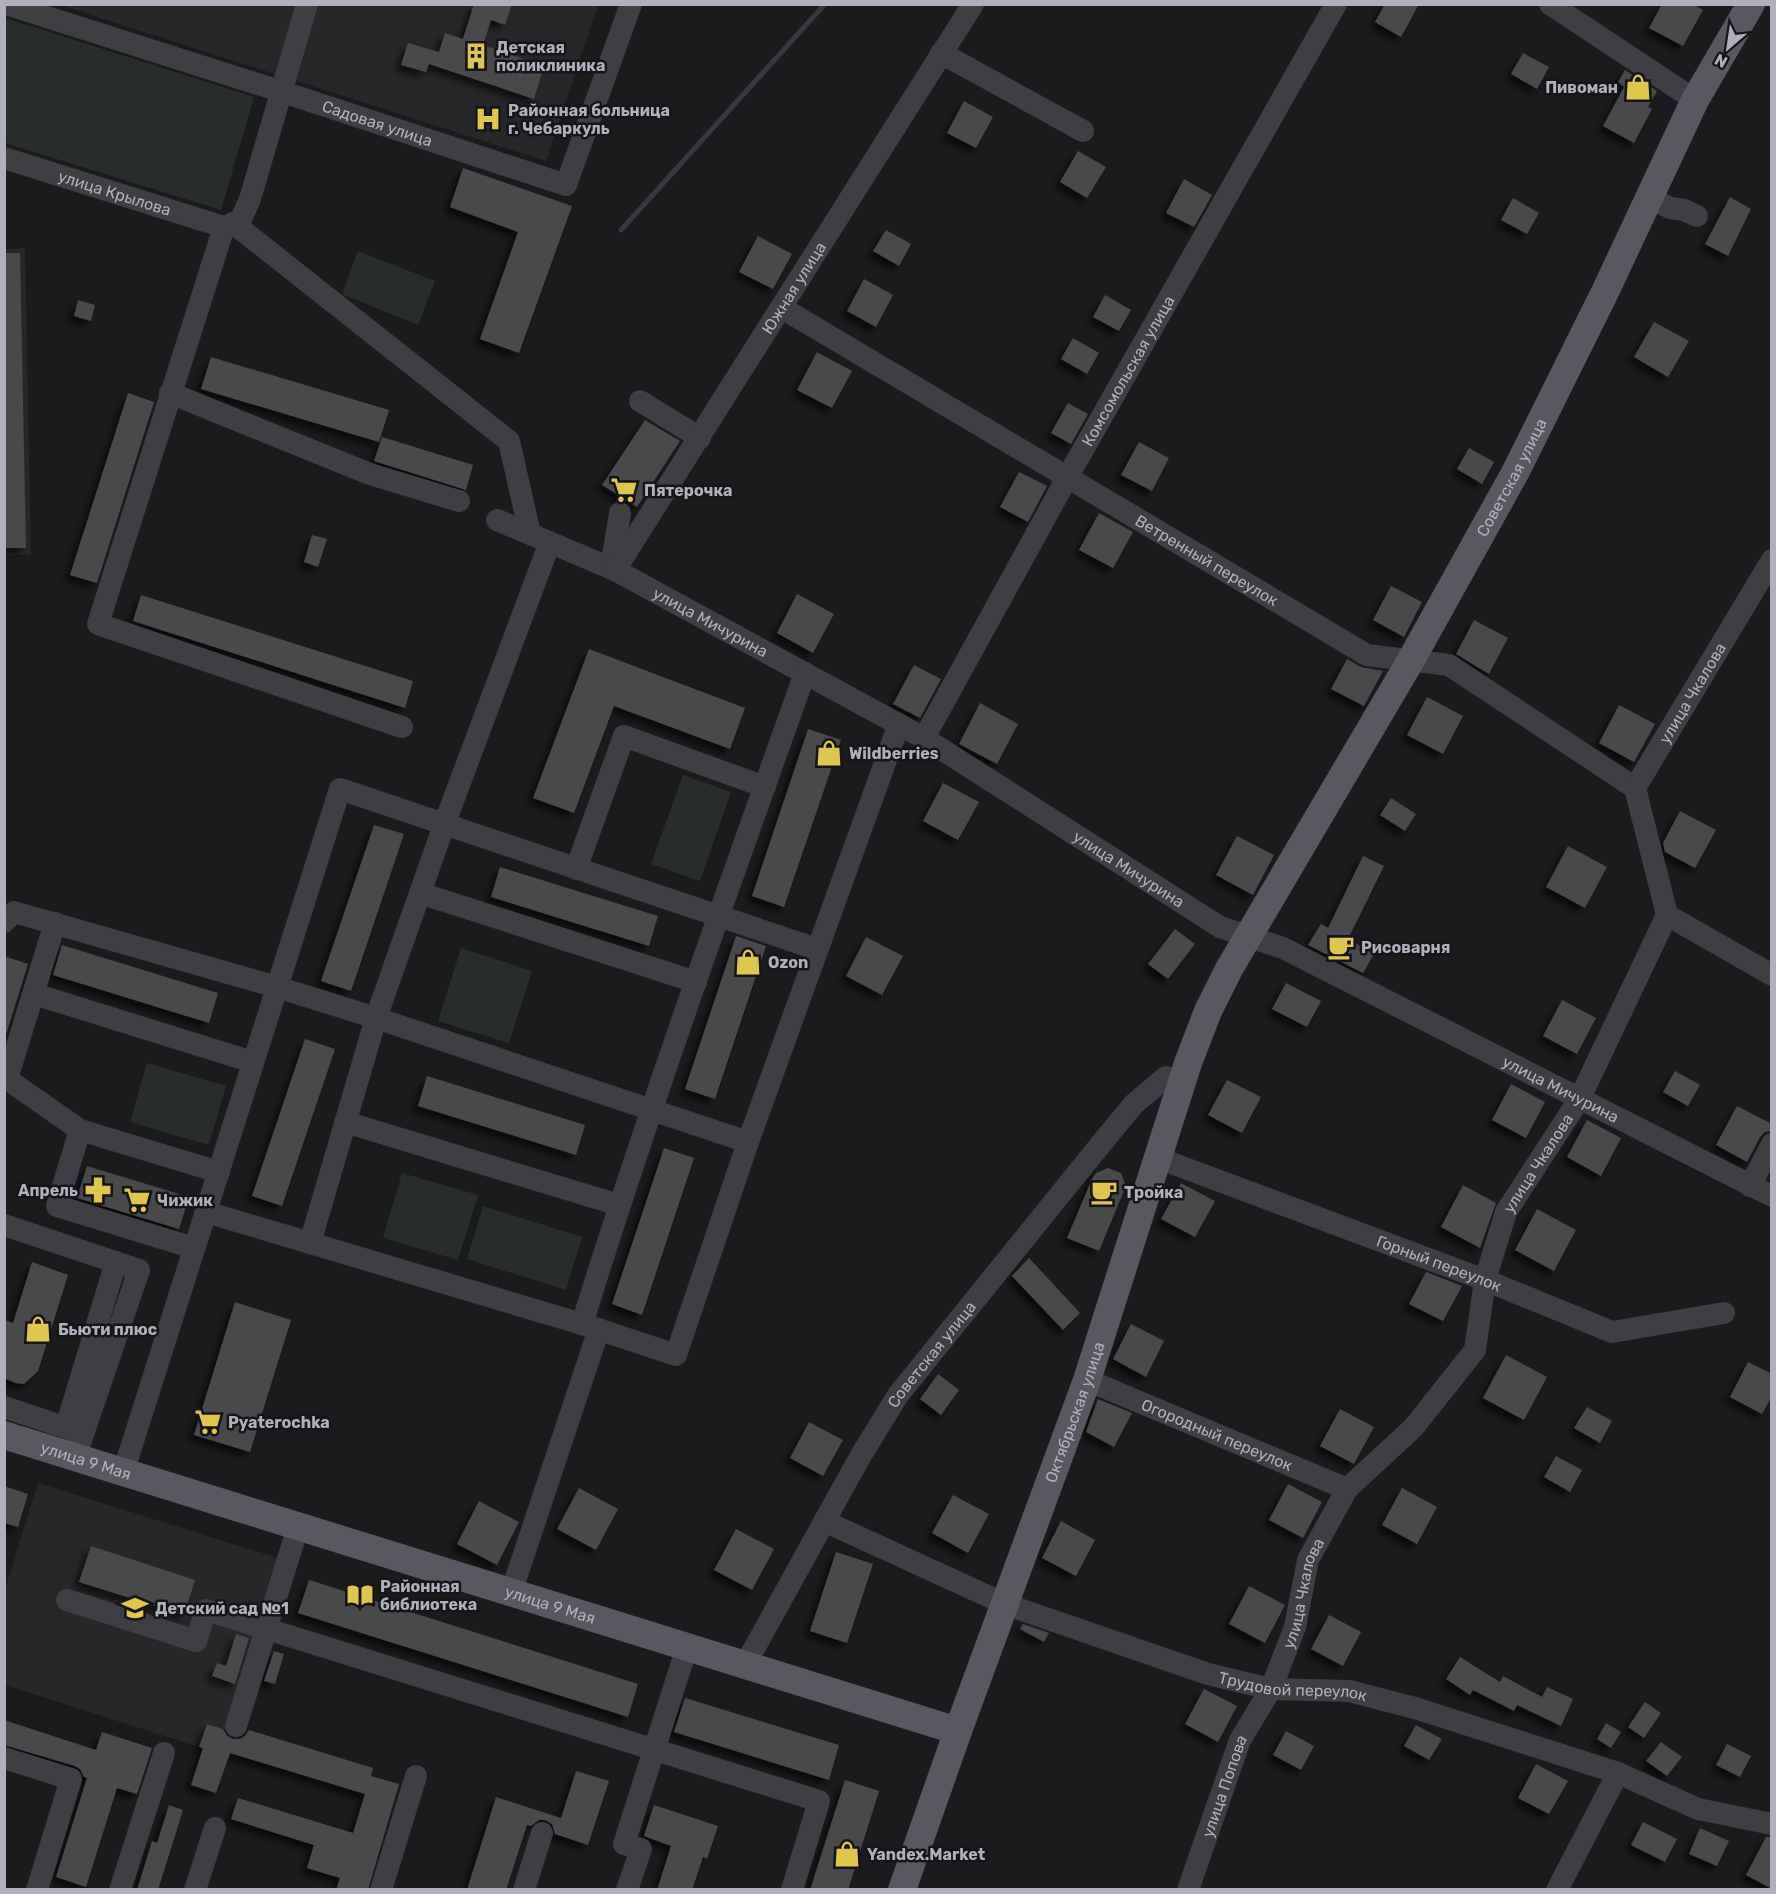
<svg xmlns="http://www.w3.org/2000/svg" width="1776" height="1894" viewBox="0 0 1776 1894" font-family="Rubik,sans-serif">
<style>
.built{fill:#27272a}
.green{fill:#272e29}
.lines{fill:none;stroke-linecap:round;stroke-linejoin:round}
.stream{stroke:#343942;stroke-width:5}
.building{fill:#48484c;filter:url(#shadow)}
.minor{stroke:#3e3e43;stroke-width:22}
.major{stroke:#585960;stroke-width:28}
.labels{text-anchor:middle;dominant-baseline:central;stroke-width:5;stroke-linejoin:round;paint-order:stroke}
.poi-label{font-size:16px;font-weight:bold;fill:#afb0bb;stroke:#161618;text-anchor:start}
.street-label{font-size:16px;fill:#afb0bb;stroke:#161618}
</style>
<defs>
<filter id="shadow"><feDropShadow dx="-5.5" dy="5.5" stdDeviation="3" flood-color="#0009"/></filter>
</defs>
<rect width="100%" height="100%" fill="#1b1b1d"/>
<g class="built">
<polygon points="60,5 598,5 546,161"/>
<polygon points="25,248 31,555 5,555 4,249"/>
<polygon points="38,1483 281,1559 227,1730 207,1724 199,1747 5,1685 5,1589"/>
</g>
<g class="green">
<polygon points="5,18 254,97 221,210 5,143"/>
<polygon points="358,251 435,281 418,325 342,294"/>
<polygon points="683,775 731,792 700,881 651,864"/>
<polygon points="461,948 532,971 509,1043 438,1021"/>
<polygon points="147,1063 226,1086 209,1145 130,1122"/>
<polygon points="402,1173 478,1195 458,1260 383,1238"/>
<polygon points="483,1206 582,1237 566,1290 467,1259"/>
</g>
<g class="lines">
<polyline class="stream" points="621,230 825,4"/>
</g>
<g class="building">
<polygon points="474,4 512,4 505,25 491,20 483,45 544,66 534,99 429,64 426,72 401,65 408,43 439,52 445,33 463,39"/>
<polygon points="1385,4 1419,4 1401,37 1375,22"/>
<polygon points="1662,4 1693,4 1703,10 1683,46 1649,28"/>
<polygon points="1523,53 1549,67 1537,89 1511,74"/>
<polygon points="1625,70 1657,91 1648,107 1652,109 1634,143 1603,126 1624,87 1618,82"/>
<polygon points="964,101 993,117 976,148 947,133"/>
<polygon points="1078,151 1106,167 1087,198 1060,182"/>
<polygon points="463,168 572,206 519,353 480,339 518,232 450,207"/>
<polygon points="1184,179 1212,195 1194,227 1166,213"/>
<polygon points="1730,197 1751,209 1728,256 1705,244"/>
<polygon points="1513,198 1539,213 1527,234 1501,220"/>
<polygon points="886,230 911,244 899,266 873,251"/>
<polygon points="758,236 792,254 773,289 739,272"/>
<polygon points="4,253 20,253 26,548 6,548"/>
<polygon points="864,279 893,295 876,327 847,311"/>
<polygon points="1105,295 1131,310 1119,331 1093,317"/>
<polygon points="78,300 95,305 91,321 74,316"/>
<polygon points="1654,322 1689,341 1668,377 1634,357"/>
<polygon points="1073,338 1099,353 1087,374 1061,359"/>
<polygon points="817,352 852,371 832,408 797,390"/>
<polygon points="211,357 389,410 379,442 201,389"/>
<polygon points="128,393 154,402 97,583 70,575"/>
<polygon points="1068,403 1088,414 1071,444 1051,433"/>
<polygon points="645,420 680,441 637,507 602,485"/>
<polygon points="382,437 473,465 466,490 374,461"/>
<polygon points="1139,442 1169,458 1152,491 1121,475"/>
<polygon points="1469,448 1494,462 1482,484 1457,469"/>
<polygon points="1019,472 1047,486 1028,522 1000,507"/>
<polygon points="1099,513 1133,532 1113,568 1079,550"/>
<polygon points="312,535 327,539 318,567 304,562"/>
<polygon points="1391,586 1422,602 1404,637 1373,620"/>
<polygon points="797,594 834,614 813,653 777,633"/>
<polygon points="141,595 413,681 405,708 133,621"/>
<polygon points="1474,620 1508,638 1489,674 1456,654"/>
<polygon points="589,649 745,708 730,749 614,706 574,813 533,798"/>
<polygon points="1347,659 1361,667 1383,671 1364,706 1331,689"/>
<polygon points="914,665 941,679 920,718 893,704"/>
<polygon points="1427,697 1463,716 1443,754 1407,735"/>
<polygon points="980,703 1018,724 997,764 959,744"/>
<polygon points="1619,705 1655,724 1634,762 1599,743"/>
<polygon points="808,729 841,740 784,907 752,896"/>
<polygon points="943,783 979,802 958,840 923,821"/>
<polygon points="1391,798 1416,814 1405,831 1380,815"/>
<polygon points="1680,811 1716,830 1695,868 1665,852 1663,843"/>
<polygon points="374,825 404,834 351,991 321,981"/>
<polygon points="1237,836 1274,855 1253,895 1216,875"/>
<polygon points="1568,846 1607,867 1585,908 1546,887"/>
<polygon points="1363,856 1384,866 1348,939 1374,954 1363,973 1308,945 1321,924 1328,928"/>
<polygon points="500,867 658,916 649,946 491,897"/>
<polygon points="1175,929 1195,944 1168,979 1148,964"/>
<polygon points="736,936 766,946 715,1099 685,1089"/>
<polygon points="866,937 903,956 882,995 846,976"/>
<polygon points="62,945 218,993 209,1023 53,975"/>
<polygon points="4,956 28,964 4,1041"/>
<polygon points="1286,983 1321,1001 1307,1027 1272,1009"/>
<polygon points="1562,1000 1596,1018 1577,1054 1543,1036"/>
<polygon points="305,1039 335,1049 282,1206 252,1196"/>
<polygon points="1675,1071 1700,1085 1688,1106 1663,1092"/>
<polygon points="427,1076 585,1125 576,1155 418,1106"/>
<polygon points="1227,1080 1261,1097 1242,1133 1208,1115"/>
<polygon points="1511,1084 1545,1102 1526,1138 1492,1120"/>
<polygon points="1737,1106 1772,1124 1771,1131 1765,1132 1760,1137 1747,1162 1716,1145"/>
<polygon points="1587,1120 1621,1138 1601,1176 1567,1157"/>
<polygon points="664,1148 694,1158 642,1315 612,1304"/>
<polygon points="87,1166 189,1197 179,1229 77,1198"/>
<polygon points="1108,1168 1121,1173 1126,1186 1099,1251 1067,1238 1092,1179 1096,1173"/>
<polygon points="1181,1183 1215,1201 1195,1237 1161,1219"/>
<polygon points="1463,1185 1496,1203 1480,1248 1441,1227"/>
<polygon points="1537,1209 1576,1230 1554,1271 1515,1250"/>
<polygon points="1029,1258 1080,1313 1063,1330 1012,1276"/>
<polygon points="32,1262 68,1275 38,1371 24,1384 15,1383 4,1378 4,1320 13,1323"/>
<polygon points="1426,1272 1462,1286 1443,1321 1409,1304"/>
<polygon points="235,1302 291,1320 250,1452 194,1435"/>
<polygon points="1131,1324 1164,1341 1146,1377 1113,1359"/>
<polygon points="1506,1355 1547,1377 1524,1420 1483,1398"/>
<polygon points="1748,1362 1772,1374 1772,1396 1762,1414 1730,1397"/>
<polygon points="938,1374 959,1390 941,1415 920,1399"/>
<polygon points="1098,1399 1132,1413 1114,1447 1086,1432"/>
<polygon points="1587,1407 1612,1421 1600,1443 1574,1428"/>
<polygon points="1340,1409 1374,1427 1354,1464 1320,1446"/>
<polygon points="809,1422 843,1440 823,1476 790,1458"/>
<polygon points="1556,1456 1582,1470 1570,1492 1544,1477"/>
<polygon points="1288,1484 1322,1502 1303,1538 1269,1520"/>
<polygon points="4,1486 28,1494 18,1527 4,1523"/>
<polygon points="579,1488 618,1509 596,1550 557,1529"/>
<polygon points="1402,1488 1437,1507 1417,1544 1382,1525"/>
<polygon points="953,1495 989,1514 968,1553 932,1533"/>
<polygon points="479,1501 519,1522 497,1565 457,1544"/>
<polygon points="1061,1521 1095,1540 1076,1576 1042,1558"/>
<polygon points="736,1529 774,1549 752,1590 714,1570"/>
<polygon points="91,1546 195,1580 184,1615 79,1582"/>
<polygon points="836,1552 873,1564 847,1643 810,1631"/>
<polygon points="309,1580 638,1684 628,1717 298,1613"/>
<polygon points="1249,1586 1285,1605 1265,1643 1229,1624"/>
<polygon points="1329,1615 1361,1632 1343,1666 1311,1649"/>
<polygon points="1023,1624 1049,1633 1044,1642 1020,1629"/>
<polygon points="236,1634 249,1638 235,1684 212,1676 217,1663 226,1666"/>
<polygon points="274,1651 284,1654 275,1684 264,1681"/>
<polygon points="1460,1657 1500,1682 1503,1676 1542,1697 1547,1687 1573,1699 1561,1726 1517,1705 1514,1711 1473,1690 1470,1695 1446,1679"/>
<polygon points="1204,1689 1237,1706 1218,1742 1185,1724"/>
<polygon points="685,1698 839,1745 829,1780 674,1732"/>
<polygon points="1645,1702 1661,1713 1644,1738 1628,1727"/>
<polygon points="4,1720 96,1750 102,1732 152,1748 137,1794 117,1788 86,1887 56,1877 87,1778 84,1777 80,1769 75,1766 4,1745"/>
<polygon points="1606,1723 1621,1732 1611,1748 1597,1739"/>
<polygon points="207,1724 223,1729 227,1736 233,1739 240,1739 245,1736 249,1730 373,1768 371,1776 399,1784 368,1890 336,1890 340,1878 307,1868 314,1845 231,1819 238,1798 353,1833 365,1794 230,1753 216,1793 191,1785 203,1748 199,1747"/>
<polygon points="1416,1725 1442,1739 1429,1760 1404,1746"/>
<polygon points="1286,1731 1314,1746 1301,1770 1273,1755"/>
<polygon points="1661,1742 1682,1757 1667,1776 1646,1761"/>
<polygon points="1727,1744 1751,1756 1740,1777 1716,1765"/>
<polygon points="1536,1764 1568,1781 1549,1814 1518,1798"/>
<polygon points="576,1771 609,1781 588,1845 555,1834 552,1824 545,1820 539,1820 531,1826 527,1825 506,1890 467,1890 496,1797 561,1818"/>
<polygon points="845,1780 879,1791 848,1890 810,1890"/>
<polygon points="169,1805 183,1810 158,1890 137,1890 152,1841 157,1843"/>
<polygon points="654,1805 718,1826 707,1859 703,1857 692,1890 657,1890 671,1846 644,1836"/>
<polygon points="1643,1822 1677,1839 1665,1862 1631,1845"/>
<polygon points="1700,1828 1729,1841 1717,1866 1689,1854"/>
<polygon points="1766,1837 1772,1837 1772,1889 1746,1875"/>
</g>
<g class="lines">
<g class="minor">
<path id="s1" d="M6 4 286 93 566 185 631 4"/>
<polyline points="307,4 250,199 240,221 224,227 98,624 402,727"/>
<polyline points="1550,4 1695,100"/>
<polyline points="941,53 1083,131"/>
<path id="s2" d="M4 158 224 227"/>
<polyline points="1649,197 1670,208 1684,210 1697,216"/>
<polyline points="233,223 509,441 530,534"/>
<path id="s3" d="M782 308 1367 655 1449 665 1635 788"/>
<polyline points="170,393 370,474 459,501"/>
<polyline points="640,401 700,438"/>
<path id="s4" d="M497 520 615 570 924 738 1220 927 1283 948 1772 1196"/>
<polyline points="611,568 620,513"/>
<path id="s5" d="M615 570 973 4"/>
<path id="s6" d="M924 738 1067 478 1336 4"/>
<polyline points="576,869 624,736 765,787"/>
<polyline points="420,893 696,982"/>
<polyline points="1667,915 1772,975"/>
<polyline points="4,922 14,912 277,987 376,1018 748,1142"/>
<polyline points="55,923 7,1079 80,1130"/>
<polyline points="34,994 253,1062"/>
<polyline points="345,1122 619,1205"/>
<path id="s7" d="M1158 1158 1485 1280 1612 1332 1724 1313"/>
<polyline points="1750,1186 1772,1144"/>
<polyline points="206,1212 582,1324 676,1355 748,1142 899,724"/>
<polyline points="4,1225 139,1270 75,1458"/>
<polyline points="310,1243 376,1018 444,825 550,542"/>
<polyline points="194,1248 57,1206 80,1130 219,1172"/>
<path d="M582 1324C650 1105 728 889 805 673"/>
<path id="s8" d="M1087 1380 1347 1489"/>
<polyline points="4,1407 79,1432"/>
<polyline points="66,1427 116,1262"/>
<polyline points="123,1473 340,789 817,949"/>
<path id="s9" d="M824 1521 1005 1604 1208 1674 1271 1689 1349 1691 1415 1708 1618 1773 1698 1809 1772 1824"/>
<polyline points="511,1593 599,1329"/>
<polyline points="67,1600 196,1641 206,1610 819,1801 792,1890"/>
<path id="s10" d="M745 1665 860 1457 898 1395 1105 1139 1134 1104 1166 1077"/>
<polyline points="236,1726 298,1527"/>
<polyline points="4,1758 71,1779 37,1890"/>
<polyline points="120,1890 164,1753"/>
<polyline points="195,1890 215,1828"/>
<polyline points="381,1890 416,1776"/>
<polyline points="524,1890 542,1833"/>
<polyline points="627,1890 641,1849 624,1844 687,1647"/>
<path id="s11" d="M1188 1890 1240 1740 1271 1689 1295 1627 1308 1560 1347 1489 1413 1428 1475 1350 1485 1280 1506 1212 1580 1098 1667 915 1635 788 1772 560"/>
<polyline points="1557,1890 1618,1773"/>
</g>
<g class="major">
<path id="s12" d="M4 1435 958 1731"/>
<path id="s13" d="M902 1890 958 1731 1087 1380 1188 1063 1208 1011 1229 969 1411 660 1516 471 1605 292 1695 100 1751 4"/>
</g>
</g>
<defs>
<g id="building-bare" transform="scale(2.07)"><path d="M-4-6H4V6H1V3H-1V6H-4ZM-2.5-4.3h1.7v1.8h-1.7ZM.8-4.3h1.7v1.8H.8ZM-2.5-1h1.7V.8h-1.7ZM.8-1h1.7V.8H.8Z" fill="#e1c64e" stroke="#161618" stroke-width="2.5" paint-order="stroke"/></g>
<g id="shop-bare" transform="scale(2.07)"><path d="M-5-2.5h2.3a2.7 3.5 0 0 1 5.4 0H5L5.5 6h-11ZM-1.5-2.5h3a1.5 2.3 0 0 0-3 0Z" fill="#e1c64e" stroke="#161618" stroke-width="2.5" paint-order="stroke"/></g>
<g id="hospital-bare" transform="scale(2.07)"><path d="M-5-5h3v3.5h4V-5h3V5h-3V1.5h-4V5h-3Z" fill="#e1c64e" stroke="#161618" stroke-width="2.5" paint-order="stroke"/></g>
<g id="supermarket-bare" transform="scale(2.07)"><path d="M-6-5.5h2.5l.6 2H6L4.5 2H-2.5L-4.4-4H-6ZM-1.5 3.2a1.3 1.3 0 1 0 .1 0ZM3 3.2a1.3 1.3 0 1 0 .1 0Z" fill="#e1c64e" stroke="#161618" stroke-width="2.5" paint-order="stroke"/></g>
<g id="cafe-bare" transform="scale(2.07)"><path d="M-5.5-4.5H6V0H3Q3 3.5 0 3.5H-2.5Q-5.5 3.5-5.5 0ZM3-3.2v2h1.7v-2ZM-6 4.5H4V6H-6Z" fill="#e1c64e" stroke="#161618" stroke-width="2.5" paint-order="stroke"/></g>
<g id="pharmacy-bare" transform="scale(2.07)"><path d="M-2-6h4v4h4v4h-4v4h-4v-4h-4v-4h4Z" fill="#e1c64e" stroke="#161618" stroke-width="2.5" paint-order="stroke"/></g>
<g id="library-bare" transform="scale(2.07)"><path d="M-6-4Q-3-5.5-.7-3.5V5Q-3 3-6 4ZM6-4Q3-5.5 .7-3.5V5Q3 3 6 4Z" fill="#e1c64e" stroke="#161618" stroke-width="2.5" paint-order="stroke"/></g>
<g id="school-bare" transform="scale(2.07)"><path d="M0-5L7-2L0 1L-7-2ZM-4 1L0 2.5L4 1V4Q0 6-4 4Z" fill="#e1c64e" stroke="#161618" stroke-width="2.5" paint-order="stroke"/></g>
</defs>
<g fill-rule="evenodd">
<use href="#building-bare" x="476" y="56"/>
<use href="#shop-bare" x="1638" y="87"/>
<use href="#hospital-bare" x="488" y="119"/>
<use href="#supermarket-bare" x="624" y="490"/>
<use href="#shop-bare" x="829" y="753"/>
<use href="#cafe-bare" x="1341" y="947"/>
<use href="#shop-bare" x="748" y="962"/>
<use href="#pharmacy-bare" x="98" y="1190"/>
<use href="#cafe-bare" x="1104" y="1192"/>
<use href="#supermarket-bare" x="137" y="1200"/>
<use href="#shop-bare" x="38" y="1329"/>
<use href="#supermarket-bare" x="208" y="1422"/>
<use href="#library-bare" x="360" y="1595"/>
<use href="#school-bare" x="135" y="1608"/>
<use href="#shop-bare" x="847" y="1854"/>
</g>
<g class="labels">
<g class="poi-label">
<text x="496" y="47">Детская<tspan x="496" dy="18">поликлиника</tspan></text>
<text x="1618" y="87" text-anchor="end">Пивоман</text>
<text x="508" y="110">Районная больница<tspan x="508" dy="18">г. Чебаркуль</tspan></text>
<text x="644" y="490">Пятерочка</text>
<text x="849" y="753">Wildberries</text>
<text x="1361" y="947">Рисоварня</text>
<text x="768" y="962">Ozon</text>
<text x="78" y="1190" text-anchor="end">Апрель</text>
<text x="1124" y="1192">Тройка</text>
<text x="157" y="1200">Чижик</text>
<text x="58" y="1329">Бьюти плюс</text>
<text x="228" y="1422">Pyaterochka</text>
<text x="380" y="1586">Районная<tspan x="380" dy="18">библиотека</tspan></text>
<text x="155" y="1608">Детский сад №1</text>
<text x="867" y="1854">Yandex.Market</text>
</g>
<g class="street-label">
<text stroke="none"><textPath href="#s1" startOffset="390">Садовая улица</textPath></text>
<text stroke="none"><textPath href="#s2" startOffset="116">улица Крылова</textPath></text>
<text stroke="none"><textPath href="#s5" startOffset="334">Южная улица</textPath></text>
<text stroke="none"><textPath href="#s6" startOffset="420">Комсомольская улица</textPath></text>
<text stroke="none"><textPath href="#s13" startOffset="1545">Советская улица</textPath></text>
<text stroke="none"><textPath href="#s3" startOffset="494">Ветренный переулок</textPath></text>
<text stroke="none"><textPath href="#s4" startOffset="237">улица Мичурина</textPath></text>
<text stroke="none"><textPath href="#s11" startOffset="1346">улица Чкалова</textPath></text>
<text stroke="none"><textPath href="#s4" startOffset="723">улица Мичурина</textPath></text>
<text stroke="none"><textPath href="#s4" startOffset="1209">улица Мичурина</textPath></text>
<text stroke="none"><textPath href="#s11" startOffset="824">улица Чкалова</textPath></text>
<text stroke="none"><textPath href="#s7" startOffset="300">Горный переулок</textPath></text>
<text stroke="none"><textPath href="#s10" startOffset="363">Советская улица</textPath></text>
<text stroke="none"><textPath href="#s13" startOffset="508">Октябрьская улица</textPath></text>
<text stroke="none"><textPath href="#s8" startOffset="141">Огородный переулок</textPath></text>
<text stroke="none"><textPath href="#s12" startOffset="86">улица 9 Мая</textPath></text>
<text stroke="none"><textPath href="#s11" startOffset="320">улица Чкалова</textPath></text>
<text stroke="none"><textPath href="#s12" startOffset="572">улица 9 Мая</textPath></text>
<text stroke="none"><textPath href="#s9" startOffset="500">Трудовой переулок</textPath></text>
<text stroke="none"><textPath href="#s11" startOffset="110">улица Попова</textPath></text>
</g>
</g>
<rect width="1776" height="1894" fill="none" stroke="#afb0bb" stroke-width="12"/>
<g transform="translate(1728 48) rotate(209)" stroke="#161618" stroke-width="4.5" paint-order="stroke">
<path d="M0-4.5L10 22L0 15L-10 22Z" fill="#afb0bb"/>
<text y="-9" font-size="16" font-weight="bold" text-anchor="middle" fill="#afb0bb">N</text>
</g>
</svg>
